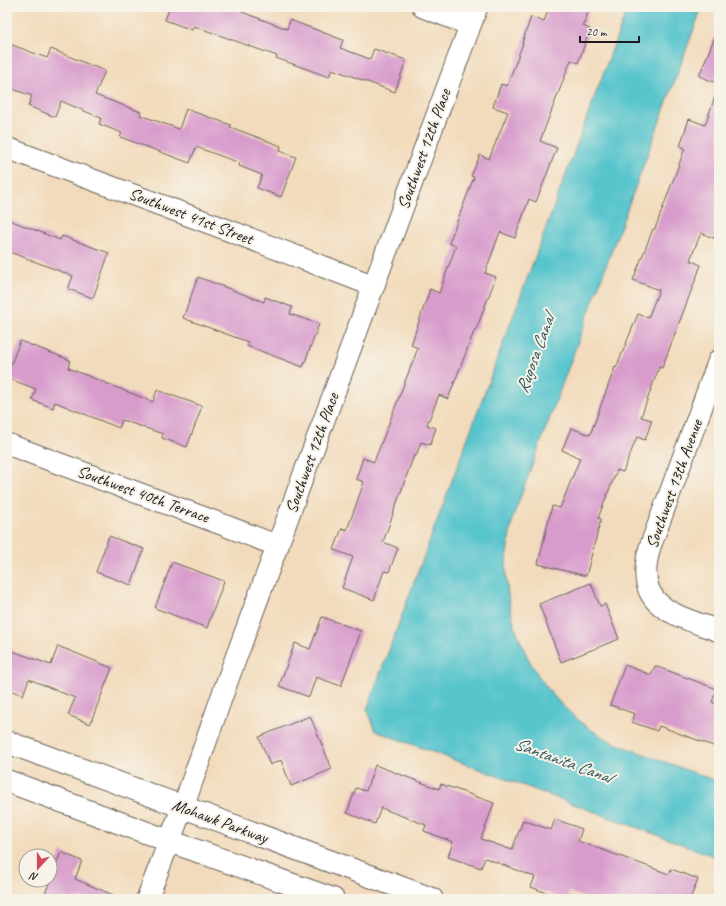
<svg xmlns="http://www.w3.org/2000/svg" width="726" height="906" viewBox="0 0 726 906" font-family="Caveat,sans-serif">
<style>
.water{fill:#58c5cd;stroke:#3a7074}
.building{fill:#d89ccc}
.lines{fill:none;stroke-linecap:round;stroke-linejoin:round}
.street-casing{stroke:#675f54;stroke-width:23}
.secondary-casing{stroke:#675f54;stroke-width:24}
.street{stroke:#fff;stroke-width:21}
.secondary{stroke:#fff;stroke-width:22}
.labels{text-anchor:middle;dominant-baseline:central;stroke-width:4;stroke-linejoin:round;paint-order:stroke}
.street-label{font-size:17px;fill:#1c1c1c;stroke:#f7f3e8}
.water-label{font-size:18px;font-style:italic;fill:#31575a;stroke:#f7f3e8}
</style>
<rect width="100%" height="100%" fill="#f7f3e8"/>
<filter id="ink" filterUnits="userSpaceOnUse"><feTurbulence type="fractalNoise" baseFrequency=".025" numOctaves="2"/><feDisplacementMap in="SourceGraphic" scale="8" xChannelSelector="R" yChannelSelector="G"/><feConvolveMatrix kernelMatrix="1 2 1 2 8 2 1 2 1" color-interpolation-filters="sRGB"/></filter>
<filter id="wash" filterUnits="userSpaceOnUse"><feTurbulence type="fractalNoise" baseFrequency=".012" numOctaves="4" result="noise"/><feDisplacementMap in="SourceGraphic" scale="16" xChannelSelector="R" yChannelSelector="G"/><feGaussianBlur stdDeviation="0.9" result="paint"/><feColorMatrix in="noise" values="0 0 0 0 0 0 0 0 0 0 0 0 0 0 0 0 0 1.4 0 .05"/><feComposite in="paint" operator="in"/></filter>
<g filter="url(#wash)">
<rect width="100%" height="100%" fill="#f2dbbc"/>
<path class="water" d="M628 7H702L513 517C509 539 504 563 507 586 513 653 554 713 614 743L719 782V858L376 731 367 709Z"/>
<g id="blocks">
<g class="building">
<polygon points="170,7 244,7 242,12 287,29 290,20 343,40 340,48 370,59 374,49 406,60 395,92 332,69 329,77 276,58 277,56 194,26 192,30 165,20"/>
<polygon points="549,7 590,7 583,26 590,29 578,63 571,60 540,141 557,148 536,202 529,199 515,238 500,232 485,273 496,277 476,330 475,329 448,399 439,395 427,425 436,428 430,445 421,442 416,456 414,455 383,542 398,548 389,572 384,571 374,600 342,588 353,557 334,550 342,528 347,530 364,482 356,479 363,458 374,462 418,348 411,345 430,289 439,293 456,246 449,243 474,177 471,176 480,155 489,159 508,112 493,107 501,84 507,86 523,43 522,43 531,17 544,22"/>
<polygon points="718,29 719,29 719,84 699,76"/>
<polygon points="7,43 47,58 51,49 105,71 95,95 141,112 140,115 179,129 186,109 231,125 230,127 281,146 280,151 296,157 281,197 257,188 262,175 239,166 240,163 196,147 190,163 120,137 122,133 99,124 101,118 61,101 55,117 28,106 32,96 7,87"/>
<polygon points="717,91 719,92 719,240 701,233 690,260 701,265 662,368 659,367 641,417 652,420 645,440 637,437 623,472 617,470 598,518 601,519 586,576 538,564 552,506 560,508 580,458 562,450 571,428 590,435 615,367 616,368 638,314 648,318 659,290 633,280 653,229 655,229 685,148 680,146 689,119 705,125"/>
<polygon points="7,219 60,240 62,236 109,253 93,298 68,289 73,276 7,251"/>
<polygon points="198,277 264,302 265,297 292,307 290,314 319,324 303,367 247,346 248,342 183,318"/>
<polygon points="20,341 70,360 68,368 153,402 157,390 202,406 187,447 162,438 163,434 122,420 119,428 55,402 53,408 32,400 36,389 7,378 7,375"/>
<polygon points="109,536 144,549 131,585 96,572"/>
<polygon points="172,562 224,581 207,628 155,608"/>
<polygon points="591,583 600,606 605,604 619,639 561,662 539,604"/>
<polygon points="322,617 361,631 341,686 316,677 309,697 279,686 295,643 310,649"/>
<polygon points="58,646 112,668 90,724 68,715 75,698 29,679 23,695 7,689 7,649 51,665"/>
<polygon points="625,665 651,675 655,666 717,689 712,702 719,705 719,748 659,726 657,731 632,722 635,714 610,705"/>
<polygon points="310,716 332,769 291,786 281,760 270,765 259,737"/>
<polygon points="375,765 439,789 441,784 494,803 481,839 512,850 523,820 551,830 555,819 582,829 578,841 669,874 671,869 698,879 690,899 589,899 569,892 567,899 563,899 531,887 535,877 485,858 481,868 448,857 453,842 424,831 426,825 381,808 375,824 347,813 356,788 366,791"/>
<polygon points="61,852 82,861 75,879 123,899 43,899"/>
</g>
</g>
</g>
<g filter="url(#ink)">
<use href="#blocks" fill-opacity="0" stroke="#675f54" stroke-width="1"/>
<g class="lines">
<g class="street-casing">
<g id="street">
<polyline points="423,7 470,25"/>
<polyline points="7,148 217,226 374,286"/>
<path d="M719 360 650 547C632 607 673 614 719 631"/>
<polyline points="7,444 221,524 278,546"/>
<polyline points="147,899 188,793 228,679 477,7"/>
</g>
</g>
<g class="secondary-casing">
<g id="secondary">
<polyline points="7,742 432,899"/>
<polyline points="7,781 169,841 333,899"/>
</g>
</g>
<use href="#street" class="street"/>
<use href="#secondary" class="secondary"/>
</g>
</g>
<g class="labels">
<g class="street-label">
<text transform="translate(424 149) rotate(-70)">Southwest 12th Place</text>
<text transform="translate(191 216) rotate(21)">Southwest 41st Street</text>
<text transform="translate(312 453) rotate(-70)">Southwest 12th Place</text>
<text transform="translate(674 484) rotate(-70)">Southwest 13th Avenue</text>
<text transform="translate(143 494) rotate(20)">Southwest 40th Terrace</text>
<text transform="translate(220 821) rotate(20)">Mohawk Parkway</text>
</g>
<g class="water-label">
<text transform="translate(535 354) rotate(-70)">Rugosa Canal</text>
<text transform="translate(563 760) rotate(20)">Santanita Canal</text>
</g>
</g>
<rect width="726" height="906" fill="none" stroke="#f7f3e8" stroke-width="24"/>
<g transform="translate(38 868) rotate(201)"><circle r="19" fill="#f7f3e8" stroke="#9f9d96"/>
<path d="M0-3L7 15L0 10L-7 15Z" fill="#d1495b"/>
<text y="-6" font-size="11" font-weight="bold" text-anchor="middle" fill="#1c1c1c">N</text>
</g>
<path d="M580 36v6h59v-6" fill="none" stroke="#1c1c1c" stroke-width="2"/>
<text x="586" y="36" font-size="12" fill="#1c1c1c" stroke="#f7f3e8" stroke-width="3" paint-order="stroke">20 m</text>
</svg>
